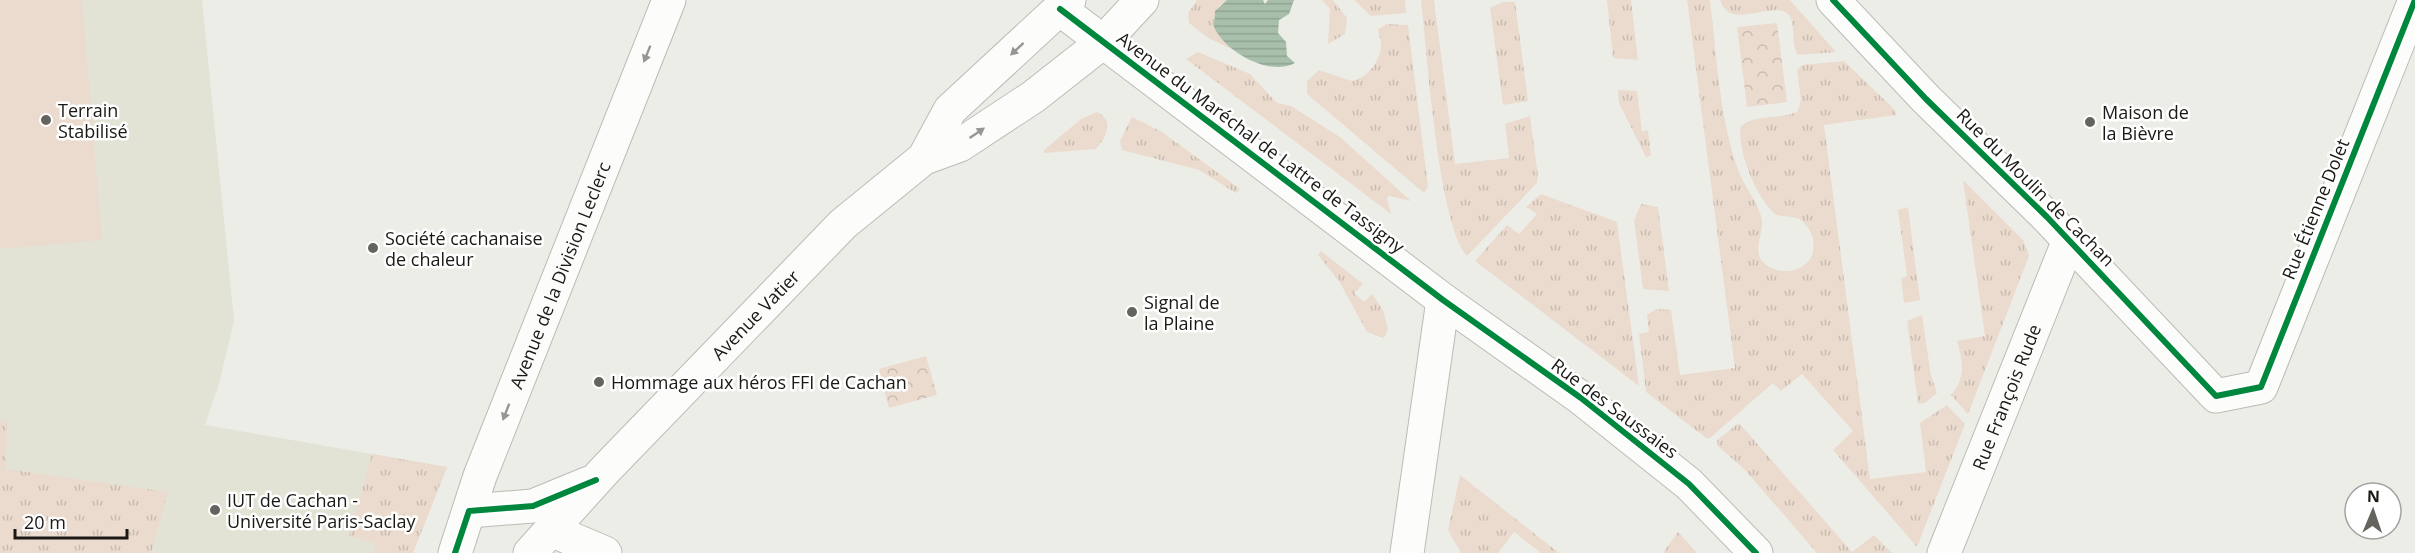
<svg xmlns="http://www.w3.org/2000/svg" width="2415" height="553" viewBox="0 0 2415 553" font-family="'Open Sans',sans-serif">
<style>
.built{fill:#e2e2d5}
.grass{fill:url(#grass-tufts)}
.park{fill:url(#park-crowns)}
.garden{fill:#ebdbcf}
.water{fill:url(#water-rules)}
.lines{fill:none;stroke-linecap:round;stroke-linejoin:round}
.minor-casing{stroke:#bbbbb7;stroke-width:35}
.major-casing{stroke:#bbbbb7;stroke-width:35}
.minor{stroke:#fcfcfb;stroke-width:33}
.major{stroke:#fcfcfb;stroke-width:33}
.cycleway-casing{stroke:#fff;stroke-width:10}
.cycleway{stroke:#00873e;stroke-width:6}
.oneway{fill:#969694}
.poi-dot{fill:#64635e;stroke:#fff;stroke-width:2}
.labels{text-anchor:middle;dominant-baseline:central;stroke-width:5;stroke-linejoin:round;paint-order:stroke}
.poi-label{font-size:18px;fill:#1a1915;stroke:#fff;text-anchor:start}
.street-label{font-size:18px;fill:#1a1915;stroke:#fff}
</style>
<defs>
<pattern id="grass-tufts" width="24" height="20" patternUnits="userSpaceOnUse" patternTransform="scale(1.5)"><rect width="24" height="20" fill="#ebdbcf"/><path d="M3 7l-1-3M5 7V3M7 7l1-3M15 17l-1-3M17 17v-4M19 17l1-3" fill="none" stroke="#c9bbb1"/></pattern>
<pattern id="park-crowns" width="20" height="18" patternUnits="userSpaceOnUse" patternTransform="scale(1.5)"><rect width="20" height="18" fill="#ebdbcf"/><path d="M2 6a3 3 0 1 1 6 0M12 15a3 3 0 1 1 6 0" fill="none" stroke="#c9bbb1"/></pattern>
<pattern id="water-rules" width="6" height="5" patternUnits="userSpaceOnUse" patternTransform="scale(1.5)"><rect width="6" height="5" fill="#a8bfab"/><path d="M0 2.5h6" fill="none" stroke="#90a492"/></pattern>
</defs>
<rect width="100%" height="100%" fill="#edede7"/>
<polygon class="built" points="0,0 202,0 234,321 219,384 205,425 447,467 413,553 0,553"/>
<g class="grass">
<path d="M1197 0H1227C1202 15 1219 36 1234 50L1208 38 1189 23 1188 13Z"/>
<polygon points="1322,0 1333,0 1347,18 1345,34 1328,44 1330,9"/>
<polygon points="1354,0 1405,0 1406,13 1371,16"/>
<path d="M1421 0H1434L1455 164 1509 158 1505 124 1530 116 1538 176 1537 183 1467 256C1438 224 1427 51 1421 0Z"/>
<polygon points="1607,0 1631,0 1638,60 1613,58"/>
<path d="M1687 0H1710C1717 56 1719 119 1739 172 1745 187 1755 199 1760 213 1769 233 1743 256 1774 269 1782 272 1789 272 1797 269 1821 260 1817 230 1798 218L1776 215C1757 200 1736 149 1741 126 1756 113 1781 121 1798 111L1801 100 1797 70 1802 65 1844 61 1895 110 1896 115 1824 125 1870 479 1926 472 1920 423 1947 405 1965 424 1917 547 1833 450 1853 431 1802 374 1781 391 1773 383 1710 438H1706L1646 392 1639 334 1649 332 1647 315 1656 309 1671 310 1680 375 1735 368Z"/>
<path d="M1720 0H1790L1836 52 1798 55C1790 44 1797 24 1788 14 1771 0 1730 32 1720 0Z"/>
<polygon points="1503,2 1515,2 1528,101 1503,105 1490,8"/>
<path d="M1387 24 1408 25 1428 187 1424 193 1307 94V81L1319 70 1352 81C1368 78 1381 60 1381 44 1381 38 1378 34 1378 29Z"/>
<polygon points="1198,52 1250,74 1277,103 1291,106 1340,137 1411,201 1389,196 1387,199 1391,214 1186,59"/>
<polygon points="1618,90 1637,91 1642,131 1648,130 1651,156 1646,157 1619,103"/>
<path d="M1097 112C1115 120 1106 138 1096 149L1044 153V150L1081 119Z"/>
<polygon points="1132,117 1162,132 1240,189 1236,193 1199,170 1122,150 1120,141"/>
<path d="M1963 180 2023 240 2029 256 1968 414 1951 395C1966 378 1963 361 1957 341L1985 336Z"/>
<polygon points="1541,194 1617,222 1639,386 1475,261 1507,225 1519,234 1537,214 1526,207"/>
<polygon points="1641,204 1658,207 1669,291 1643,289 1634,220"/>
<polygon points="1908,207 1920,300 1904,303 1901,278 1907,276 1898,210"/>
<polygon points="1321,251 1363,284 1354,293 1364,302 1372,294 1383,310 1388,329 1384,338 1367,332 1339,281 1318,255"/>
<polygon points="1922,315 1931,376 1937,393 1925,403 1918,404 1907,321"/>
<polygon points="0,421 7,421 6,469 168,492 151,553 0,553"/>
<polygon points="1739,423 1852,552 1874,535 1892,553 1817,553 1744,469 1718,446 1717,440"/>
<polygon points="372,454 447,467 413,553 373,553 376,544 349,536"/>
<polygon points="1460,475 1559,553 1541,553 1514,532 1498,553 1461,553 1448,530"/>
<polygon points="1678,532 1697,553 1663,553"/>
</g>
<g class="park">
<polygon points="1777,23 1787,102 1747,107 1737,27"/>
<polygon points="926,356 937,395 889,408 879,369"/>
</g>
<polygon class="garden" points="0,0 82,0 102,240 0,249"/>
<path class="water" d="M1227 0H1263L1265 4 1268 0H1294L1289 14 1279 20 1278 33 1286 42 1287 56 1295 63C1270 77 1225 52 1214 27L1215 11Z"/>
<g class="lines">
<g class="minor-casing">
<g id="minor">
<polyline points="1833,0 1926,99 2047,217 2216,396 2261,387 2415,0"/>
<polyline points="1060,9 1443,300 1581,398 1689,484 1756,553"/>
<polyline points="551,530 605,553"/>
<polyline points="1407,553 1443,300"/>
<path id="s1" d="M1944 553 2069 240"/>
</g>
</g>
<g class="major-casing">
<g id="major">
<polyline points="924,158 950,110 1069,0"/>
<polyline points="469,511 533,506 589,483"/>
<path id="s2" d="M455 553 480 476 669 0"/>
<path id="s3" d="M530 553 605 470 843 224 924 158 960 145 1033 97 1103 42 1142 0"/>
</g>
</g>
<use href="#minor" class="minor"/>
<use href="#major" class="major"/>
<g class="cycleway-casing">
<g id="cycleway">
<polyline points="1833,0 1926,99 2047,217 2216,396 2261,387 2415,0"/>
<polyline points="1060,9 1443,300 1581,398 1689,484 1756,553"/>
<polyline points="455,553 469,511 533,506 596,480"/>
</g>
</g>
<use href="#cycleway" class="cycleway"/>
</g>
<defs><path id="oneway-solid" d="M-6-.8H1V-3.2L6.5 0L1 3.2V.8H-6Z" transform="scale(1.5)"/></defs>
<g class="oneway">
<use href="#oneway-solid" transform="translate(1017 49) rotate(137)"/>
<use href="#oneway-solid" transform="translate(647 54) rotate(112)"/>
<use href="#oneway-solid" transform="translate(977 133) rotate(-34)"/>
<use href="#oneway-solid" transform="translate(506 412) rotate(111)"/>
</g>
<g class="poi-dot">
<circle cx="46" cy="120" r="6"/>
<circle cx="2090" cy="122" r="6"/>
<circle cx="373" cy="248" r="6"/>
<circle cx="1132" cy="312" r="6"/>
<circle cx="599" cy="382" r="6"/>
<circle cx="215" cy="510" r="6"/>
</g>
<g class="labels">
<g class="poi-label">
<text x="58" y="110">Terrain<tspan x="58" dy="21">Stabilisé</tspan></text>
<text x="2102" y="112">Maison de<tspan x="2102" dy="21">la Bièvre</tspan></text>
<text x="385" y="238">Société cachanaise<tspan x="385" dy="21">de chaleur</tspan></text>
<text x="1144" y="302">Signal de<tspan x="1144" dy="21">la Plaine</tspan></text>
<text x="611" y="382">Hommage aux héros FFI de Cachan</text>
<text x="227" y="500">IUT de Cachan -<tspan x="227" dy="21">Université Paris-Saclay</tspan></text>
</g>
<g class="street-label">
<text transform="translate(1261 142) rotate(37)">Avenue du Maréchal de Lattre de Tassigny</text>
<text transform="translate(2036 187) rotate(45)">Rue du Moulin de Cachan</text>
<text transform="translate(2315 209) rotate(-68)">Rue Étienne Dolet</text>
<text stroke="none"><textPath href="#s2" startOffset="297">Avenue de la Division Leclerc</textPath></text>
<text stroke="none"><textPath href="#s3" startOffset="328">Avenue Vatier</textPath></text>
<text stroke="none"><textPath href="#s1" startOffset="168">Rue François Rude</textPath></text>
<text transform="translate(1615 408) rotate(37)">Rue des Saussaies</text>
</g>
</g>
<g transform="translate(2373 511) rotate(2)"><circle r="28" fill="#ffffff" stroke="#a3a3a1" stroke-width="1.5"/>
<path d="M0-4.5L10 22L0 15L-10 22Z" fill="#64635e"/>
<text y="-9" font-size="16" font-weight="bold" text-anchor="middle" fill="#1a1915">N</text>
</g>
<path d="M15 529v9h112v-9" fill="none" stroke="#1a1915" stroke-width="3"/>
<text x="24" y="529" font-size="18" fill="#1a1915" stroke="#ffffff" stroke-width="4.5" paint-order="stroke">20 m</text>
</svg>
